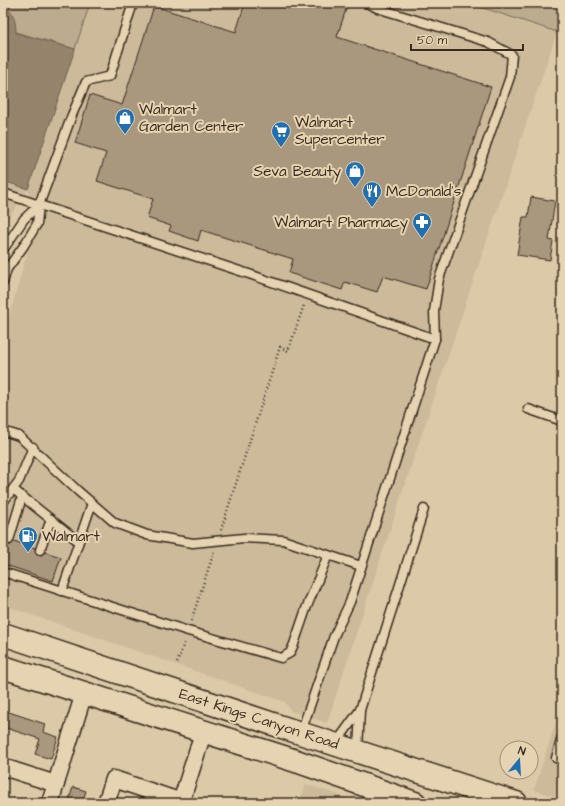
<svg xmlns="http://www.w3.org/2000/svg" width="565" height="806" viewBox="0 0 565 806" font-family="'Architects Daughter',sans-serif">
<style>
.built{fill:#ccba9b}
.green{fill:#bdab8f;stroke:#7c6a56}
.water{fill:#95836c;stroke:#715f4d}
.building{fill:#a9977e;stroke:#3b2a1e}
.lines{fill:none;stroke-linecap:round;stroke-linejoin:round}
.service-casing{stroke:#3b2a1e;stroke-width:11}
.minor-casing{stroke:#3b2a1e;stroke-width:19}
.secondary-casing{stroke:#3b2a1e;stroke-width:25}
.path{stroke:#3b2a1e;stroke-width:2.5;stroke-dasharray:1 3;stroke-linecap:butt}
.service{stroke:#e5d3b1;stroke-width:8}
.minor{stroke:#e5d3b1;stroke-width:16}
.secondary{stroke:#e5d3b1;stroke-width:22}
.labels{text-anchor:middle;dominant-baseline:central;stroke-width:4;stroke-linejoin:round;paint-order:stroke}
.poi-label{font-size:15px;fill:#3b2a1e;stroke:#e5d3b1;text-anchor:start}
.street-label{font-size:15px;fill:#3b2a1e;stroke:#e5d3b1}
</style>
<rect width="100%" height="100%" fill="#dbc9a8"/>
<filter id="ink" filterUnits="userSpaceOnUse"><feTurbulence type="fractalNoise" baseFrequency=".025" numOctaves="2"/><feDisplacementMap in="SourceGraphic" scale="8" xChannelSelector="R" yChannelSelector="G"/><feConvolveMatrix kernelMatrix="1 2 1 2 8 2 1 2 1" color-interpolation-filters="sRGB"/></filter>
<g filter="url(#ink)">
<g class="built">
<polygon points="90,3 468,3 557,32 404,487 327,723 291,711 285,702 3,605 3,338 36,222 28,190 3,226 3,181 28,189"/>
<polygon points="562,704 562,799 534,790"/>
<polygon points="306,784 362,803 300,803"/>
</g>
<g class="green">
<polygon points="4,3 90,3 75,49 16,32 9,8"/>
<polygon points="468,3 562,3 562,17 557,32"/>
</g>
<path class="water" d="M3 3C13 10 16 20 16 33L75 49 28 189 3 181Z"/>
<g class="building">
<polygon points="245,3 348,3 337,37 491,87 426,289 383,276 377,292 345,282 342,290 289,273 293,259 201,230 198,241 169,231 171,226 147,218 153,199 97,181 106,153 75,143 90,95 122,105 154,6 236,32"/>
<polygon points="531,197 555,201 549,240 553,241 550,260 517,255 523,217 528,217"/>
<polygon points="3,538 5,543 7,545 11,545 14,541 35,548 36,553 39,555 43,554 45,552 61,557 53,581 3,564"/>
<polygon points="3,710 45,724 43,732 58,737 51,759 35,754 40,739 3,727"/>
<polygon points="73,787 86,791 82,803 68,803"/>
</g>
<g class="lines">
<g class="service-casing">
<g id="service">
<polyline points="3,193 249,274 435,339"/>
<polyline points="3,250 24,219 39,205"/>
<polyline points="3,283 7,269 23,247 37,224 39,205 72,115 86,82 110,76 133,3"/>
<polyline points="528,409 562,421"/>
<polyline points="3,431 19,436 78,491 115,523 147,535 193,543 244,538 283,540 361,566"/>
<polyline points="13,489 78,541"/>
<polyline points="3,502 19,481 33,447"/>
<polyline points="9,540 22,497"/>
<polyline points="40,550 51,519"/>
<polyline points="3,572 188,631 281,658 290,653 294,644 306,609 328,555"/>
<polyline points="62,591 92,503"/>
<polyline points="301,732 334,636 350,602 435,339 434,311 439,279 510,77 512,55 488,42 377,8 367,3"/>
<polyline points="562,737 556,758 562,760"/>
<polyline points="336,743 360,710"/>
<polyline points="358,751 360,710 424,509"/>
</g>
</g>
<g class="minor-casing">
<g id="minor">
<polyline points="3,767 56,784"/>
<polyline points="181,802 204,730"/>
<polyline points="50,803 84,693"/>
<polyline points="106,803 114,779 185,803"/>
</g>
</g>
<g class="secondary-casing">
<g id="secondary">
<polyline points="3,634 300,733 516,803"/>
<polyline points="3,667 299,762 415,803"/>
</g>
</g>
<g class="path">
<polyline points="221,530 280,347 288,351 304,305"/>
<polyline points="191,621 214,552"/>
<polyline points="177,663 185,641"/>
</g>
<use href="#service" class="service"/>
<use href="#minor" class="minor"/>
<use href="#secondary" class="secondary"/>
</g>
</g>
<defs>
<g id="shop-pin" transform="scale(1)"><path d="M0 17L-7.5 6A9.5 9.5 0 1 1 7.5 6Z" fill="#1f6fb2" stroke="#e5d3b1"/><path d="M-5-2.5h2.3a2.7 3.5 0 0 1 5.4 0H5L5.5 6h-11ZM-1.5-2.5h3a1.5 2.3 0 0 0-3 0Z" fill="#fff"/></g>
<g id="supermarket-pin" transform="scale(1)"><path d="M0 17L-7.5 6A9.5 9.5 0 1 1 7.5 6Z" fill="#1f6fb2" stroke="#e5d3b1"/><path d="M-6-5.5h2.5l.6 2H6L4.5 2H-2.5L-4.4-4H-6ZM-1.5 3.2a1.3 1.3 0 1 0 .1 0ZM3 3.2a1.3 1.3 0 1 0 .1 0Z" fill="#fff"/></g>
<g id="restaurant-pin" transform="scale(1)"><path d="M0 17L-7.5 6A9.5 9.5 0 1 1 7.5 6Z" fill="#1f6fb2" stroke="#e5d3b1"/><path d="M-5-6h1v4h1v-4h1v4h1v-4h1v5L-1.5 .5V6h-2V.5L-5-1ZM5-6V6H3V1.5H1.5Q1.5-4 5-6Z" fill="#fff"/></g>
<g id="pharmacy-pin" transform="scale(1)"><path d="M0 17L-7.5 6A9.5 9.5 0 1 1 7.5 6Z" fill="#1f6fb2" stroke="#e5d3b1"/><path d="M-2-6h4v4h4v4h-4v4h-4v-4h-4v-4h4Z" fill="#fff"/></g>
<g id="fuel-pin" transform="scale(1)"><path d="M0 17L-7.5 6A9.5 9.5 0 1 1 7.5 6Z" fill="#1f6fb2" stroke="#e5d3b1"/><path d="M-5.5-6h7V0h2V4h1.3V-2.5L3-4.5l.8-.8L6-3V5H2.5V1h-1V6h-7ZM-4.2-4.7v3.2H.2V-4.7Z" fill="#fff"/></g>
</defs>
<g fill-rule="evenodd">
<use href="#shop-pin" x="125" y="118"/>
<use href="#supermarket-pin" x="281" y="131"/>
<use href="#shop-pin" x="355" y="171"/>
<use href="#restaurant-pin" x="372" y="191"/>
<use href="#pharmacy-pin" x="422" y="222"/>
<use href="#fuel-pin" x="28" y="536"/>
</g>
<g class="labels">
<g class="poi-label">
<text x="139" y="109">Walmart<tspan x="139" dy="17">Garden Center</tspan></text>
<text x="295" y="122">Walmart<tspan x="295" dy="17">Supercenter</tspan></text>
<text x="341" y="171" text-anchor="end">Seva Beauty</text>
<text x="386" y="191">McDonald's</text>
<text x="408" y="222" text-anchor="end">Walmart Pharmacy</text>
<text x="42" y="536">Walmart</text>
</g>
<g class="street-label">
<text transform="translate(259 719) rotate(18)">East Kings Canyon Road</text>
</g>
</g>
<rect width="565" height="806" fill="none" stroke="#e5d3b1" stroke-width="16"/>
<rect x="8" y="8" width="549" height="790" fill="none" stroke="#3b2a1e" stroke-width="1.5" filter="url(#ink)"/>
<g transform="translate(519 760) rotate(18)"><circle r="19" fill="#e5d3b1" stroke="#a18f76"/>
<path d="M0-3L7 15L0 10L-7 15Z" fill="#1f6fb2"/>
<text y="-6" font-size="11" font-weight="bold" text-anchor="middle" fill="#3b2a1e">N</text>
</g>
<path d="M411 44v6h112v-6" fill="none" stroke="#3b2a1e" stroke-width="2"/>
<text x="417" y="44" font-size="12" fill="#3b2a1e" stroke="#e5d3b1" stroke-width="3" paint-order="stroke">50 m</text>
</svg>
